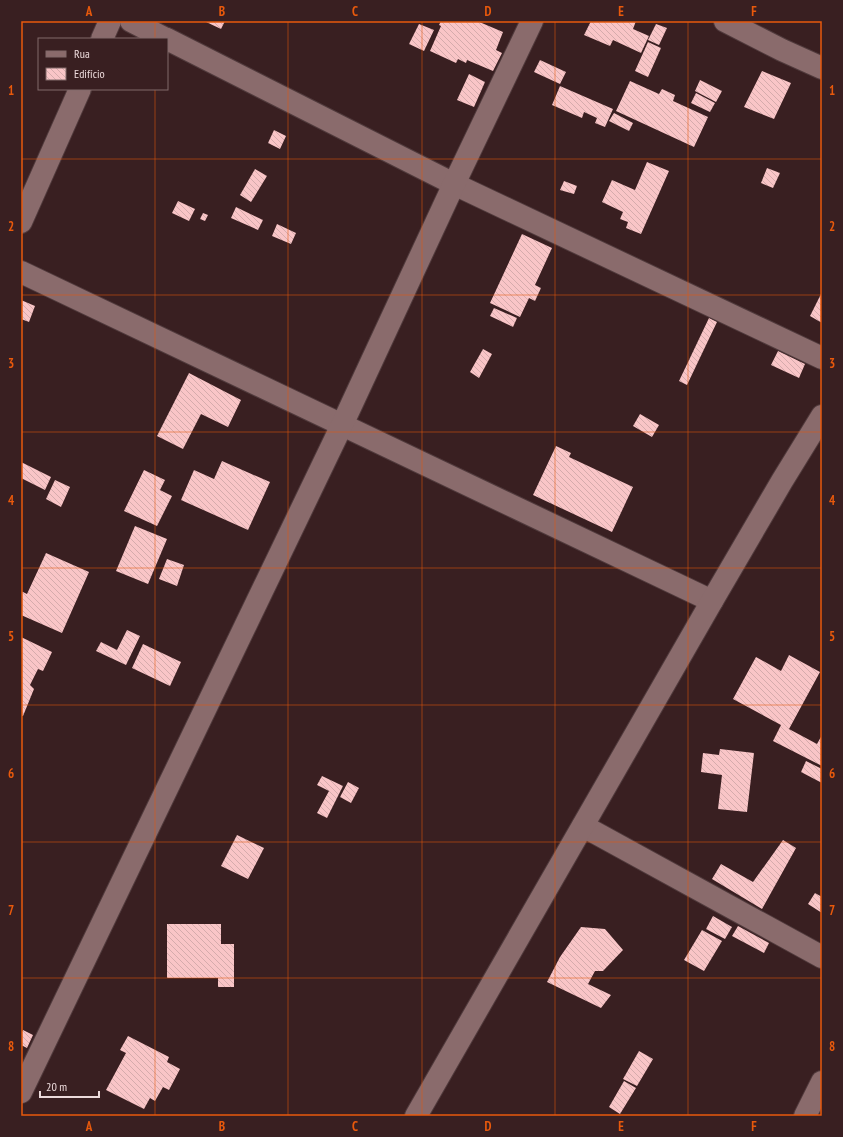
<svg xmlns="http://www.w3.org/2000/svg" width="843" height="1137" viewBox="0 0 843 1137" font-family="'PT Sans Narrow',sans-serif">
<style>
.building{fill:url(#building-back-hatch)}
.lines{fill:none;stroke-linecap:round;stroke-linejoin:round}
.minor-casing{stroke:#503a3c;stroke-width:24}
.minor{stroke:#8a6b6c;stroke-width:22}
.grid{fill:none;stroke:#e8590c;stroke-width:1;stroke-opacity:0.55}
.neatline{fill:none;stroke:#e8590c;stroke-width:1.5}
.grid-label{font-size:13px;text-anchor:middle;font-weight:bold;fill:#e8590c}
</style>
<defs>
<pattern id="building-back-hatch" width="6" height="6" patternUnits="userSpaceOnUse"><rect width="6" height="6" fill="#f9c5c7"/><path d="M-1 5l2 2M0 0l6 6M5-1l2 2" fill="none" stroke="#d5abac"/></pattern>
</defs>
<rect width="100%" height="100%" fill="#391f21"/>
<g class="building">
<polygon points="204,21 225,21 221,29"/>
<polygon points="441,21 477,21 503,32 496,50 502,53 493,71 467,60 466,63 458,59 456,63 430,51 441,26 439,25"/>
<polygon points="591,21 636,21 633,29 649,36 641,53 613,40 610,46 584,35"/>
<polygon points="419,24 434,30 424,51 409,44"/>
<polygon points="656,24 667,28 659,45 648,40"/>
<polygon points="648,42 661,48 648,77 635,71"/>
<polygon points="540,60 566,72 560,84 534,72"/>
<polygon points="762,71 791,83 774,119 744,107"/>
<polygon points="469,74 485,82 474,107 457,100"/>
<polygon points="700,80 722,91 716,102 695,91"/>
<polygon points="630,81 659,94 662,89 675,95 673,101 708,117 694,147 616,111"/>
<polygon points="560,86 613,109 605,127 595,123 597,118 584,112 582,118 552,105"/>
<polygon points="696,93 715,103 710,112 691,103"/>
<polygon points="614,113 633,123 629,131 609,121"/>
<polygon points="274,130 286,136 280,149 268,143"/>
<polygon points="647,162 669,171 641,234 626,228 628,222 620,219 623,212 602,202 612,180 635,190"/>
<polygon points="767,168 780,173 773,188 761,183"/>
<polygon points="255,169 267,176 251,202 240,195"/>
<polygon points="564,181 577,186 574,194 560,190"/>
<polygon points="178,201 195,209 189,221 172,213"/>
<polygon points="236,207 263,220 258,230 231,218"/>
<polygon points="203,213 208,215 205,221 200,219"/>
<polygon points="277,224 296,233 291,244 272,236"/>
<polygon points="522,234 552,248 535,285 541,288 535,301 529,298 520,317 490,303"/>
<polygon points="822,292 822,323 810,316"/>
<polygon points="21,300 35,306 29,322 21,319"/>
<polygon points="494,308 517,318 513,327 490,316"/>
<polygon points="709,318 717,322 687,385 679,381"/>
<polygon points="483,349 492,354 479,378 470,372"/>
<polygon points="778,351 805,364 799,378 771,365"/>
<polygon points="189,373 241,400 228,427 201,414 183,449 157,436"/>
<polygon points="640,414 659,425 652,437 633,426"/>
<polygon points="556,446 571,453 569,457 633,487 612,532 533,495"/>
<polygon points="222,461 270,482 248,530 181,500 194,470 214,479"/>
<polygon points="21,462 51,477 45,490 21,478"/>
<polygon points="144,470 165,480 160,490 172,496 157,526 124,511"/>
<polygon points="55,480 70,487 61,507 46,499"/>
<polygon points="135,526 167,539 148,584 116,571"/>
<polygon points="46,553 89,572 62,633 21,615 21,591 27,594"/>
<polygon points="167,559 184,565 177,586 159,579"/>
<polygon points="127,630 140,636 126,665 96,651 101,642 117,650"/>
<polygon points="21,637 52,652 43,671 38,669 30,685 34,689 23,716 21,716"/>
<polygon points="143,644 181,662 170,686 132,668"/>
<polygon points="789,655 820,672 789,729 817,744 822,735 822,766 773,741 781,725 733,699 756,657 781,671"/>
<polygon points="720,749 754,753 747,812 718,809 722,775 701,772 703,753 719,755"/>
<polygon points="806,761 822,769 822,783 801,772"/>
<polygon points="322,776 343,786 327,818 317,813 329,791 317,785"/>
<polygon points="348,782 359,788 351,803 340,797"/>
<polygon points="237,835 264,848 248,879 221,866"/>
<polygon points="783,840 796,848 762,909 712,879 721,864 753,882"/>
<polygon points="815,893 822,897 822,913 808,904"/>
<polygon points="713,916 732,927 725,939 706,929"/>
<polygon points="167,924 221,924 221,944 234,944 234,987 218,987 218,978 167,978"/>
<polygon points="738,926 769,943 764,953 732,936"/>
<polygon points="581,927 605,929 623,950 603,971 595,971 588,984 611,995 601,1008 547,982 560,957"/>
<polygon points="702,930 722,941 704,971 684,960"/>
<polygon points="23,1030 33,1035 27,1048 21,1045 21,1033"/>
<polygon points="128,1036 169,1057 167,1062 180,1069 169,1090 163,1087 155,1101 150,1098 144,1109 106,1090 126,1053 120,1050"/>
<polygon points="639,1051 653,1059 637,1086 623,1079"/>
<polygon points="624,1081 636,1088 620,1114 609,1107"/>
</g>
<g class="lines">
<g class="minor-casing">
<g id="minor">
<polyline points="131,21 166,39"/>
<polyline points="725,21 782,50 822,68"/>
<polyline points="102,39 110,21"/>
<polyline points="167,39 454,184 822,358"/>
<polyline points="21,222 80,89"/>
<polyline points="21,272 712,601"/>
<polyline points="583,826 822,957"/>
<polyline points="21,1092 342,425 454,184 532,21"/>
<polyline points="416,1116 712,601 782,481 822,416"/>
<polyline points="805,1116 822,1082"/>
</g>
</g>
<use href="#minor" class="minor"/>
</g>
<path class="grid" d="M155 21V39M288 21V1116M422 21V1116M555 21V1116M688 21V1116M155 89V1116M21 159H822M21 295H822M21 432H822M21 568H822M21 705H822M21 842H822M21 978H822"/>
<rect width="843" height="1137" fill="none" stroke="#391f21" stroke-width="44"/>
<rect x="38" y="38" width="130" height="52" fill="#391f21" stroke="#816a6b"/>
<rect x="46" y="51" width="20" height="6" fill="#8a6b6c" stroke="#816a6b"/>
<text x="74" y="58" font-size="12" fill="#ecdadb">Rua</text>
<rect x="46" y="68" width="20" height="12" fill="url(#building-back-hatch)" stroke="#816a6b"/>
<text x="74" y="78" font-size="12" fill="#ecdadb">Edifício</text>
<path d="M40 1091v6h59v-6" fill="none" stroke="#ecdadb" stroke-width="2"/>
<text x="46" y="1091" font-size="12" fill="#ecdadb" stroke="#391f21" stroke-width="3" paint-order="stroke">20 m</text>
<rect x="22" y="22" width="799" height="1093" class="neatline"/>
<g class="grid-label">
<text x="89" y="16">A</text>
<text x="222" y="16">B</text>
<text x="355" y="16">C</text>
<text x="488" y="16">D</text>
<text x="621" y="16">E</text>
<text x="754" y="16">F</text>
<text x="11" y="95">1</text>
<text x="832" y="95">1</text>
<text x="11" y="231">2</text>
<text x="832" y="231">2</text>
<text x="11" y="368">3</text>
<text x="832" y="368">3</text>
<text x="11" y="505">4</text>
<text x="832" y="505">4</text>
<text x="11" y="641">5</text>
<text x="832" y="641">5</text>
<text x="11" y="778">6</text>
<text x="832" y="778">6</text>
<text x="11" y="915">7</text>
<text x="832" y="915">7</text>
<text x="11" y="1051">8</text>
<text x="832" y="1051">8</text>
<text x="89" y="1131">A</text>
<text x="222" y="1131">B</text>
<text x="355" y="1131">C</text>
<text x="488" y="1131">D</text>
<text x="621" y="1131">E</text>
<text x="754" y="1131">F</text>
</g>
</svg>
